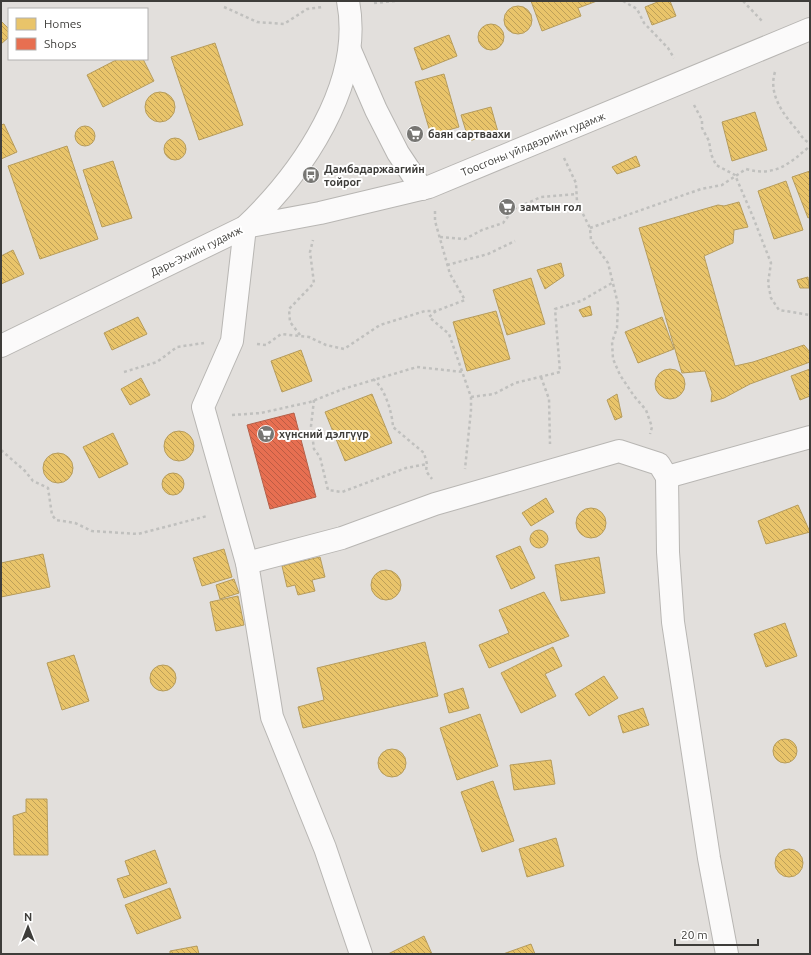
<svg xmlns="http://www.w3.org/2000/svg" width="811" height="955" viewBox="0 0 811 955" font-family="Ubuntu,sans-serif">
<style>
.homes{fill:url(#homes-back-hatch);stroke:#b69c5c}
.shops{fill:url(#shops-back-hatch);stroke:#b4604a}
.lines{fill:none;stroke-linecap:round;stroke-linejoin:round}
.street-casing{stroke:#b8b6b3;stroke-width:24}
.secondary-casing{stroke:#b8b6b3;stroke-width:24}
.path{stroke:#c0c0be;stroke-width:2.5;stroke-dasharray:3 3;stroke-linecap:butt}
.street{stroke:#fbfafa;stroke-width:22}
.secondary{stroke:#fbfafa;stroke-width:22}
.labels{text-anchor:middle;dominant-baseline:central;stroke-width:4;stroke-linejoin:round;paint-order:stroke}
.poi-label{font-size:11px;font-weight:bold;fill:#3e3d3a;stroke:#fff;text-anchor:start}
.street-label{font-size:11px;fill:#3e3d3a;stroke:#fff}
</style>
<defs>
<pattern id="homes-back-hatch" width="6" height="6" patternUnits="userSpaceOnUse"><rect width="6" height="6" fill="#e9c46a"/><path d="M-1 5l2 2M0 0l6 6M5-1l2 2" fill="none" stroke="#bea058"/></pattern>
<pattern id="shops-back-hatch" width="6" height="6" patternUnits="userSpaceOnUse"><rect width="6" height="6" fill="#e76f51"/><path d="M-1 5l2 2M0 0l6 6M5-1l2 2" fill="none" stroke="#bd5c44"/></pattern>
</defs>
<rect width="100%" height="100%" fill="#e2dfdc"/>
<g class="homes">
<polygon points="531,1 597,1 578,8 581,16 542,31"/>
<polygon points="660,1 670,1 676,16 652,25 645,7"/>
<circle cx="518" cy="20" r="14"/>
<polygon points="1,21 9,29 9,37 1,44"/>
<circle cx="491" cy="37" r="13"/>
<polygon points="449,35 457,56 422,70 414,48"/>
<polygon points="215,43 243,125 199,140 171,57"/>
<polygon points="118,59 143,59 154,81 103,107 87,75"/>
<polygon points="444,74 459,127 431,135 415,82"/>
<circle cx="160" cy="107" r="15"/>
<polygon points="491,107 498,132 469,141 461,115"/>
<polygon points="755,112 767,150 732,161 722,122"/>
<polygon points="4,124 17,152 1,159 1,125"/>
<circle cx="85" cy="136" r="10"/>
<circle cx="175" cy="149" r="11"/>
<polygon points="67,146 98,239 40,259 8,166"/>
<polygon points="636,156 640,166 617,174 612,167"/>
<polygon points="113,161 132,218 102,227 83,170"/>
<polygon points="810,171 810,217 808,218 792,177"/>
<polygon points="786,181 803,230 774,239 758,191"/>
<polygon points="739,202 748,227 734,230 733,243 704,256 735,366 753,362 804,345 810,352 810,362 750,384 724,398 711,402 712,393 705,371 682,373 639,228 718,205 724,206"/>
<polygon points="13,250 24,274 1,284 1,256"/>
<polygon points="561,263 564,276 545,289 537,270"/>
<polygon points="808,277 809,288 800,288 797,280"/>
<polygon points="531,278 545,324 507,335 493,290"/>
<polygon points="590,306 592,315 583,317 579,310"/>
<polygon points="496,311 510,359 467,371 453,322"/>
<polygon points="138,317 147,334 112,350 104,333"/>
<polygon points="662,317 674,349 638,363 625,332"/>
<polygon points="301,350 312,381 282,392 271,361"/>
<circle cx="670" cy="384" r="15"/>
<polygon points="810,369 810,396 800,400 791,376"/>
<polygon points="141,378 150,395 130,405 121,389"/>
<polygon points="372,394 392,443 345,461 325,412"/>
<polygon points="617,394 622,417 615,420 607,400"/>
<circle cx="179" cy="446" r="15"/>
<polygon points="113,433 128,464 99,478 83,447"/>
<circle cx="58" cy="468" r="15"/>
<circle cx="173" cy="484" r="11"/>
<polygon points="546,498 554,512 531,526 522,513"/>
<polygon points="798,505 810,532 766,544 758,521"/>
<circle cx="591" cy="523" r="15"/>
<circle cx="539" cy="539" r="9"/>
<polygon points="520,546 535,578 511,589 496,556"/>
<polygon points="224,549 232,577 202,586 193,558"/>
<polygon points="43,554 50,587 1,597 1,563"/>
<polygon points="320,557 325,577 312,580 315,591 298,595 295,585 287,587 282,566"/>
<polygon points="599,557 605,593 561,601 555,565"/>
<circle cx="386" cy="585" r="15"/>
<polygon points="234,579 239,593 220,599 216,585"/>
<polygon points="544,592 569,636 489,668 479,645 509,633 499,610"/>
<polygon points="238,596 244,625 216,631 210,602"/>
<polygon points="785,623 797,656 766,667 754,634"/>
<polygon points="425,642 438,696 303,728 298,707 324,700 317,668"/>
<polygon points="553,647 562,666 545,674 556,696 521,713 501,673"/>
<polygon points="74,655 89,701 62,710 47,663"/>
<circle cx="163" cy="678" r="13"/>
<polygon points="604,676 618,698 589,716 575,694"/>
<polygon points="463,688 469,708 449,713 444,694"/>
<polygon points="643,708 649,725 623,733 618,716"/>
<polygon points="480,714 498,766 457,780 440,728"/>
<circle cx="785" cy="751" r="12"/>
<circle cx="392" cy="763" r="14"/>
<polygon points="551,760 555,784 514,790 510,765"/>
<polygon points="493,781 514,841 482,852 461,792"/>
<polygon points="26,799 47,799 48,855 14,855 13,816 26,812"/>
<polygon points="556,838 564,866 527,877 519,849"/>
<circle cx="789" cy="863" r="14"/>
<polygon points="155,850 167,883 124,898 117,879 130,875 125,861"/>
<polygon points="170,888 181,918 137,934 125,905"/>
<polygon points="424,936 432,954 388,954"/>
<polygon points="531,944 535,954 503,954"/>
<polygon points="197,946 199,954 170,954 170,951"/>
</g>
<polygon class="shops" points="294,413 316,497 270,509 247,425"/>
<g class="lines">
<g class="street-casing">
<g id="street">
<polyline points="245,227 232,341 203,407 247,563 272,717 325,848 361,954"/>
<polyline points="667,477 810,437"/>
<polyline points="247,563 342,538 435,504 619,451 659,464 667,477 668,552 673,622 709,858 727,954"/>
</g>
</g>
<g class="secondary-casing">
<g id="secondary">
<polyline points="350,50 376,110 398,153 422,189"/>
<polyline points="245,227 320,213 429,187 810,29"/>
<path d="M1 346 245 227C302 173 364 84 348 1"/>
</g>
</g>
<g class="path">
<polyline points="623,1 637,9 644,23 668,48 674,58"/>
<polyline points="743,1 762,21"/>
<polyline points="374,3 395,1"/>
<polyline points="224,7 257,22 284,24 307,9 323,7"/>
<path d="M775 72C768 94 783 114 797 130 801 135 804 141 810 143"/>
<polyline points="694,105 702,120 702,128 709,141 711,154 716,165 735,175 753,217 771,263 768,283 771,298 779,310 810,315"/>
<polyline points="564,158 576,183 577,202 590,228 591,240 608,263 618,304 617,328 612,342 613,359 620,375 634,396 646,410 652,427 650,434"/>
<polyline points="435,211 435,221 450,274 465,300 436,311 429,317 449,334 471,397 471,410 465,469"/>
<path d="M590 228 701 189 722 185 746 169C775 177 789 164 810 146"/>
<polyline points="440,237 465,239 482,230 503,223 514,209 541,197 577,194"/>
<polyline points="447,265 488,254 515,241"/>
<polyline points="300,335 290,322 289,309 314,283 310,252 313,240"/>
<polyline points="257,344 266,345 281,334 309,337 326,345 344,349 380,325 425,311 436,311"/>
<polyline points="124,372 157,362 177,347 204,343"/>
<polyline points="541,377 549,399 550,444"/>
<path d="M373 379C385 388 392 412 393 427L424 453 427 464 426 471 432 479"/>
<polyline points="471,397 494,394 515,383 560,372 555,309 581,301 612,283"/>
<polyline points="314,400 311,426 314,449 320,457 328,490 342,492 406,468 427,464"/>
<polyline points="232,415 261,413 310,402 343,389 417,367 463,372"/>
<polyline points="1,450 25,471 33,481 48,488 52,515 56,520 75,523 92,531 138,534 207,516"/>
</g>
<use href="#street" class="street"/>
<use href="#secondary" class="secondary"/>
</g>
<defs>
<g id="supermarket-disc" transform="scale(0.9)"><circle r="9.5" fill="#777673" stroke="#fff"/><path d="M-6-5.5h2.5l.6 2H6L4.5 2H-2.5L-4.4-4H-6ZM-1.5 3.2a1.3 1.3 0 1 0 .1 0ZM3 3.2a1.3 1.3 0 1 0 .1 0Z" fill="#fff"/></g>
<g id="bus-disc" transform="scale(0.9)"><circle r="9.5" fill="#777673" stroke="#fff"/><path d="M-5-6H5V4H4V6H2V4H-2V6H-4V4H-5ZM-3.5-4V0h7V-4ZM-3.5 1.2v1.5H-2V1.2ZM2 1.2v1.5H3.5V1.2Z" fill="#fff"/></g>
</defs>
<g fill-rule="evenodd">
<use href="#supermarket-disc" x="415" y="134"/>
<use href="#bus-disc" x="311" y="175"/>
<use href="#supermarket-disc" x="507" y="207"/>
<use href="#supermarket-disc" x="266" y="434"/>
</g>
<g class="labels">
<g class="poi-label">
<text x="428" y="134">баян сартваахи</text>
<text x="324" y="169">Дамбадаржаагийн<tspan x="324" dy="13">тойрог</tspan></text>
<text x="520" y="207">замтын гол</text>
<text x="279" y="434">хүнсний дэлгүүр</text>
</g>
<g class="street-label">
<text transform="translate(533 144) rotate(-22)">Тоосгоны үйлдвэрийн гудамж</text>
<text transform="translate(196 251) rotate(-26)">Дарь-Эхийн гудамж</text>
</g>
</g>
<rect width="811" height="955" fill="none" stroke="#3e3d3a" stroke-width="4"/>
<rect x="8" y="8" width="140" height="52" fill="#ffffff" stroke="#b2b1b0"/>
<rect x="16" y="18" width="20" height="12" fill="#e9c46a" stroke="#b2b1b0"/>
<text x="44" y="28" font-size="12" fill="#3e3d3a">Homes</text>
<rect x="16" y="38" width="20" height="12" fill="#e76f51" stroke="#b2b1b0"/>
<text x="44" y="48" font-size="12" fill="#3e3d3a">Shops</text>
<g transform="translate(28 927)" stroke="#ffffff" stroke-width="3" paint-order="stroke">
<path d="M0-3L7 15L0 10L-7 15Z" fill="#3e3d3a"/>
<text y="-6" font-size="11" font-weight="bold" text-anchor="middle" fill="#3e3d3a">N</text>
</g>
<path d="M675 939v6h83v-6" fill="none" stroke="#3e3d3a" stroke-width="2"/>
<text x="681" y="939" font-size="12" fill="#3e3d3a" stroke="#ffffff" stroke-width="3" paint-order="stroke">20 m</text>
</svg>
